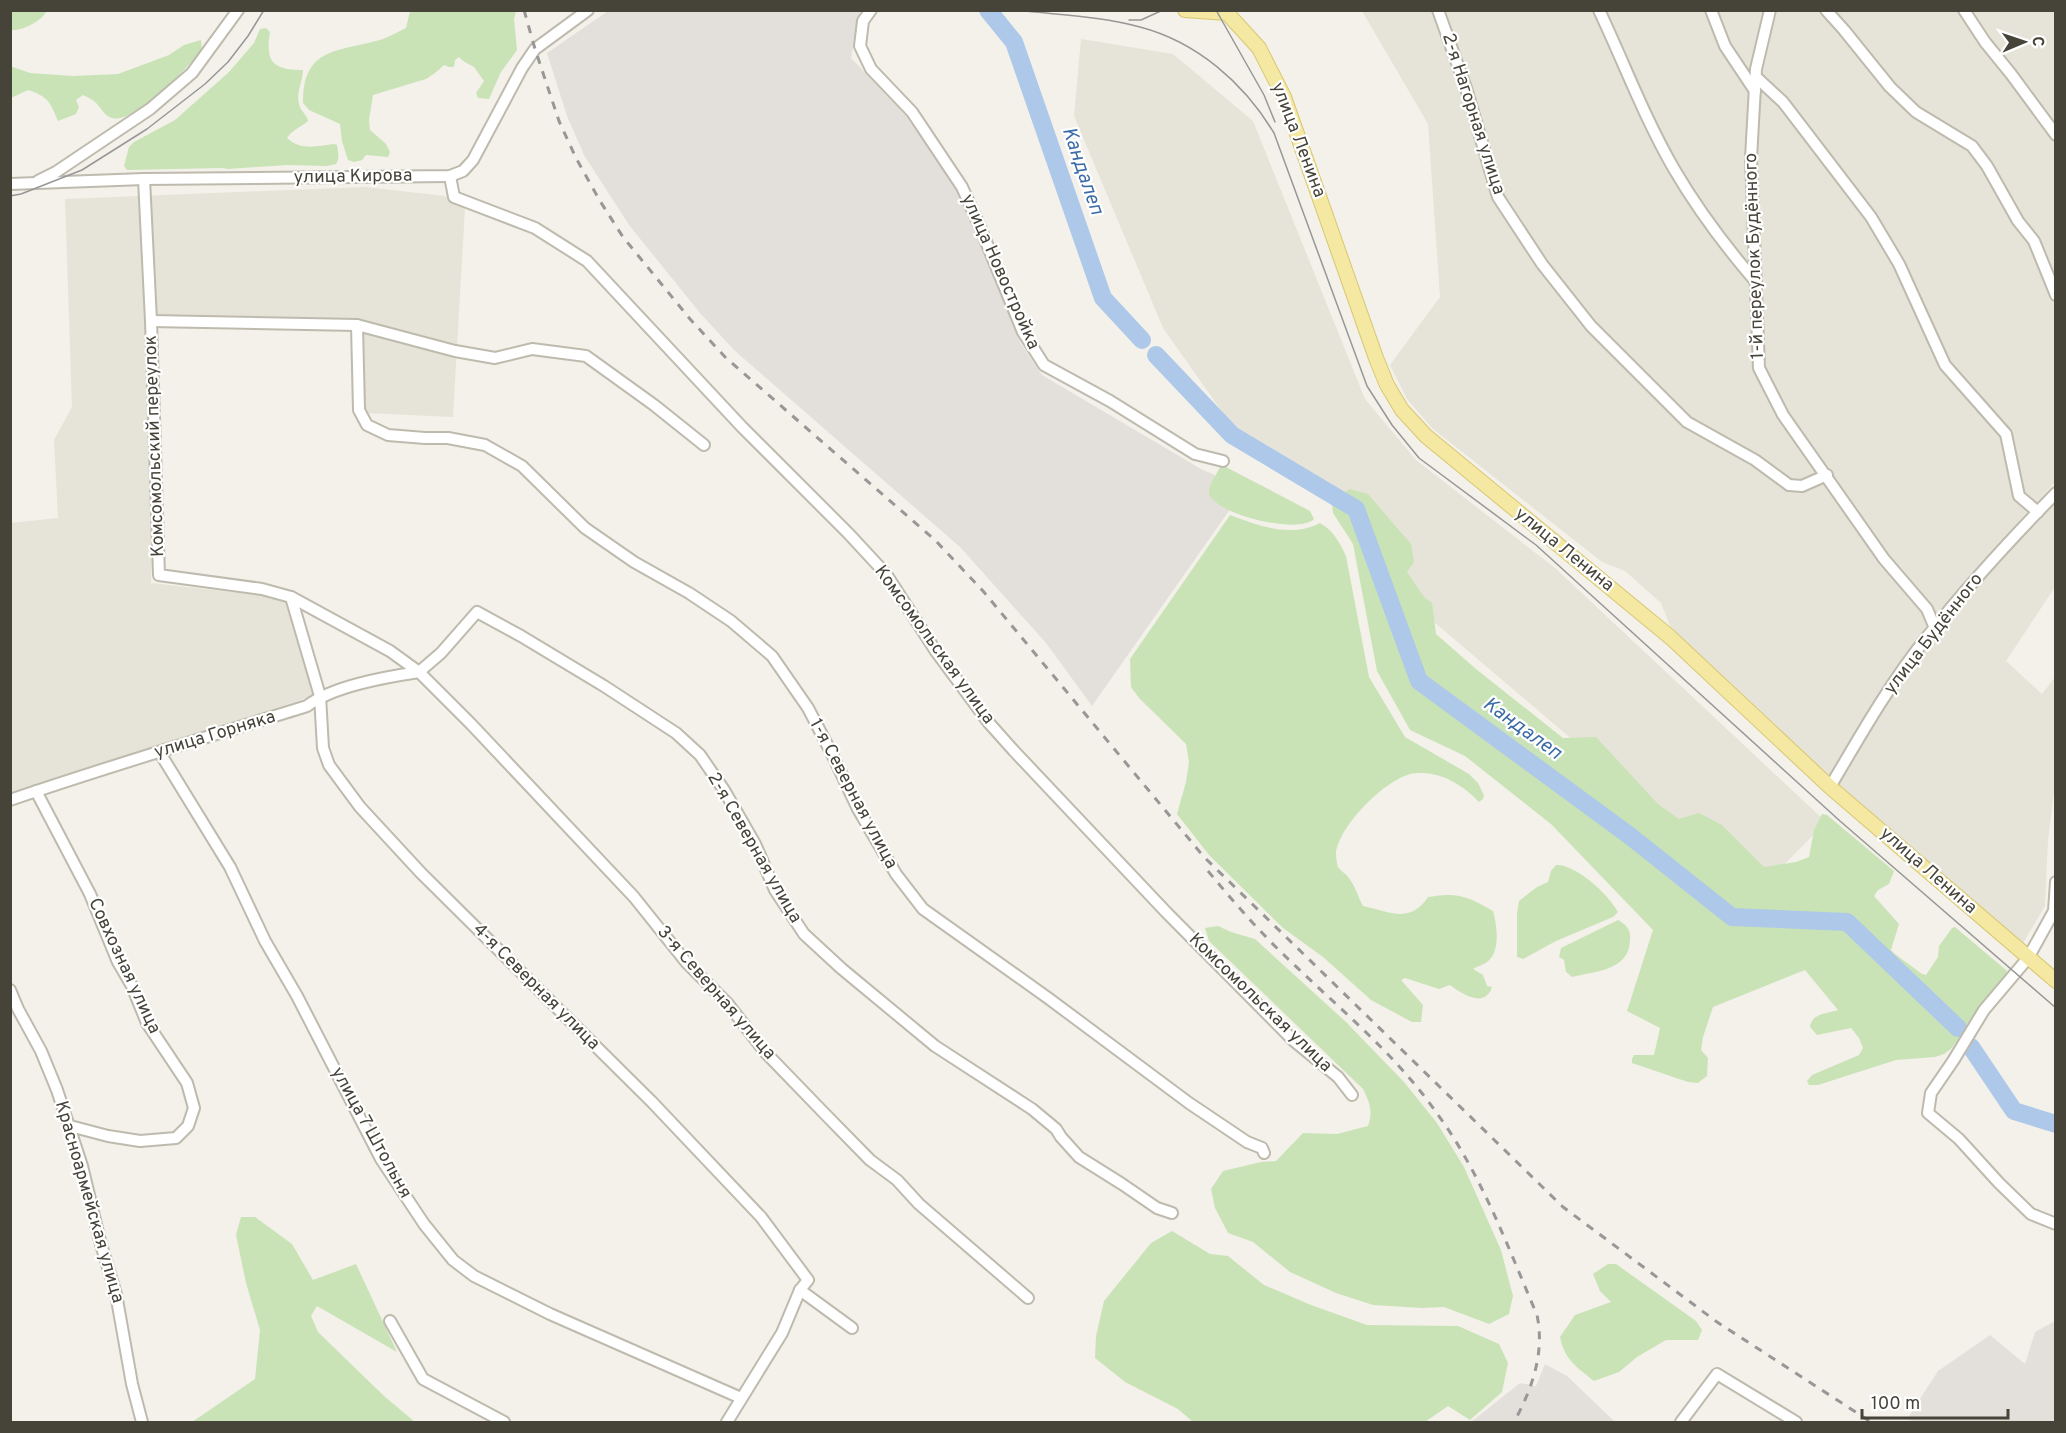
<svg xmlns="http://www.w3.org/2000/svg" width="2066" height="1433" viewBox="0 0 2066 1433" font-family="Overpass,sans-serif">
<style>
.residential{fill:#e6e4d8}
.industrial{fill:#e3e0db}
.green{fill:#c9e3b7}
.lines{fill:none;stroke-linecap:round;stroke-linejoin:round}
.river{stroke:#adc8e9;stroke-width:18}
.minor-casing{stroke:#bebaad;stroke-width:14}
.major-casing{stroke:#d8c773;stroke-width:16}
.minor{stroke:#fff;stroke-width:10}
.major{stroke:#f4e8a2;stroke-width:14}
.tram{stroke:#979797;stroke-width:1.5}
.rail{stroke:#979797;stroke-width:3;stroke-dasharray:8 8;stroke-linecap:butt}
.labels{text-anchor:middle;dominant-baseline:central;stroke-width:4.5;stroke-linejoin:round;paint-order:stroke}
.street-label{font-size:18px;fill:#464339;stroke:#fff}
.water-label{font-size:20px;font-style:italic;fill:#3c6ca7;stroke:#fff}
</style>
<rect width="100%" height="100%" fill="#f3f1ea"/>
<g class="residential">
<polygon points="1362,11 2055,11 2055,482 1926,625 1921,637 1876,698 1828,780 1670,626 1661,603 1625,571 1602,562 1433,429 1407,399 1390,365 1440,297 1428,124"/>
<polygon points="1081,39 1173,54 1253,121 1365,399 1416,460 1555,568 1826,822 1769,880 1736,879 1394,588 1361,505 1235,430 1163,328 1074,116"/>
<polygon points="365,187 445,196 465,208 453,417 365,413 364,320 148,318 153,463 151,583 284,598 295,627 315,695 11,796 11,523 58,518 54,440 72,407 65,199"/>
<polygon points="2055,498 2055,587 2006,661 2042,694 2055,677 2056,777 2048,840 2045,906 2022,945 1838,784 1885,706 1962,600"/>
</g>
<g class="industrial">
<polygon points="608,11 860,11 851,58 905,115 957,190 978,232 1020,342 1042,375 1201,469 1245,488 1092,706 1046,643 960,547 734,350 700,313 629,225 584,155 567,116 547,53"/>
<polygon points="2055,1321 2055,1422 1913,1422 1907,1419 1938,1371 1990,1335 2025,1364 2035,1332"/>
<polygon points="1545,1364 1567,1376 1615,1422 1471,1422 1520,1383 1536,1386"/>
</g>
<g class="green">
<path d="M11 10H47V11C41 21 23 31 11 30Z"/>
<path d="M410 11H516L514 19 517 50 501 72 489 99 478 98 476 93 484 81 474 67 463 61 459 57 455 60 454 67H449L444 65 435 73 426 79 373 95 369 120 370 130 386 144 390 152 388 157 366 155 362 160 354 162 348 160 342 141 340 124 309 110 303 103C303 47 337 52 380 40 389 37 397 32 406 28Z"/>
<path d="M266 28 270 32C265 62 273 70 303 70 303 81 296 92 299 104 300 111 307 114 308 121 301 127 292 130 287 138 301 151 317 146 334 144L337 145C338 152 340 158 336 164L327 166 287 165 228 169 222 168 127 170 124 166 129 147 134 142 175 120 229 72 254 43 260 29Z"/>
<path d="M201 40 202 49C190 66 133 125 112 118 103 115 101 107 95 102 92 99 87 97 83 95L76 100 79 107 76 114 58 121C50 102 49 97 28 90L11 98 10 66 30 73 73 76 118 74 169 55 184 45Z"/>
<path d="M1224 466 1310 511 1314 519C1298 535 1213 514 1209 493 1208 485 1217 474 1220 467Z"/>
<path d="M1349 489 1368 494 1411 544 1414 562 1407 572 1424 597 1432 603 1436 634 1476 669 1563 738 1596 737 1658 804 1679 819 1699 813 1722 825 1764 867 1796 862 1809 857 1814 830 1822 814 1827 815 1894 871 1889 884 1878 890 1874 896 1899 924 1891 950 1895 954 1922 974 1926 975 1938 957 1939 946 1952 928 1955 927 2006 970 2008 973 2007 977 1987 998 1952 1048 1944 1054 1935 1057 1896 1060 1818 1085H1809L1807 1081 1812 1075 1859 1055 1863 1048 1859 1038 1851 1028 1817 1035 1810 1027C1812 1013 1826 1014 1838 1010L1805 970 1713 1007 1703 1037 1701 1050 1708 1058 1707 1076 1698 1083 1688 1082 1632 1063V1059L1634 1055H1654L1660 1028 1627 1011 1653 930 1551 824 1465 756 1410 730 1377 671 1353 544 1333 513 1332 504Z"/>
<path d="M1230 515C1259 526 1291 538 1320 523 1333 530 1340 543 1346 556L1369 677 1405 737 1469 774 1478 783 1484 795 1483 799 1479 802C1463 785 1442 772 1418 773 1390 773 1338 826 1336 854 1336 857 1337 864 1338 867 1341 871 1346 874 1348 877 1355 885 1358 897 1363 906 1390 912 1410 924 1428 897 1457 892 1468 896 1493 911 1497 925 1501 952 1487 962 1483 965 1478 966 1473 969L1483 975 1487 986 1492 987C1485 1009 1462 994 1450 985L1439 989 1405 978 1401 980 1423 1005 1421 1022H1412L1371 1000 1323 957 1283 928 1209 855 1177 814 1186 782 1189 762 1186 744 1139 698 1131 687 1130 659Z"/>
<path d="M1556 865C1576 864 1609 895 1618 912L1613 917 1556 941 1523 959 1517 957V913L1519 901 1537 887 1548 882 1551 871Z"/>
<path d="M1618 920C1626 925 1631 929 1630 939 1630 971 1595 971 1572 977L1566 972 1564 960 1559 957 1561 948Z"/>
<path d="M1218 926 1231 932 1255 939 1346 1022 1404 1082 1437 1123 1464 1167 1501 1250 1513 1296 1509 1314 1489 1324 1444 1307 1422 1308 1373 1305 1336 1293 1290 1272 1253 1242 1228 1233 1215 1208 1211 1189 1223 1171 1261 1162 1276 1161 1303 1133 1337 1134 1368 1126C1373 1111 1370 1103 1363 1089L1209 941 1205 928Z"/>
<polygon points="241,1217 255,1217 292,1244 313,1280 356,1264 397,1352 317,1306 311,1316 318,1332 384,1396 415,1422 192,1422 255,1379 260,1330 246,1283 236,1235"/>
<polygon points="1172,1231 1210,1254 1228,1256 1264,1285 1311,1305 1367,1325 1458,1326 1499,1344 1508,1363 1502,1392 1470,1420 1448,1406 1425,1422 1193,1422 1178,1409 1125,1382 1095,1358 1096,1336 1104,1301 1151,1243"/>
<path d="M1608 1264H1616L1696 1321 1702 1330 1698 1340H1666L1637 1357 1619 1372 1594 1381C1577 1367 1565 1361 1560 1337L1575 1315 1611 1302 1600 1291 1593 1274Z"/>
</g>
<g class="lines">
<g class="river">
<polyline points="988,10 1014,42 1103,298 1142,340"/>
<polyline points="1156,355 1232,435 1356,509 1419,681 1630,836 1732,917 1847,922 1958,1028"/>
<polyline points="1971,1047 2014,1111 2056,1124"/>
</g>
<g class="minor-casing">
<g id="minor">
<polyline points="871,10 863,21 860,46 871,69 912,112 962,187 980,227 1023,332 1044,365 1110,401 1195,454 1223,461"/>
<polyline points="1438,10 1466,88 1498,197 1542,264 1591,326 1687,422 1755,460 1789,485 1802,486 1827,475"/>
<path d="M1599 10C1624 63 1645 119 1674 169 1698 210 1725 246 1756 282"/>
<polyline points="1711,10 1725,46 1755,91"/>
<polyline points="1770,10 1756,69 1751,158 1759,368 1783,415 1884,559 1927,609 1935,628"/>
<polyline points="1826,10 1844,30 1890,87 1916,112 1972,146 1987,166 2018,221 2034,241 2056,295"/>
<polyline points="1964,10 1985,42 2011,74 2056,135"/>
<polyline points="1756,77 1783,102 1871,217 1899,264 1945,365 2006,434 2019,496 2038,512"/>
<polyline points="450,176 454,197 535,228 587,261 742,427 848,533 886,574 935,650 989,723 1014,751 1166,912 1294,1041 1338,1077 1352,1095"/>
<polyline points="144,179 151,321 159,575 262,589 291,597 390,651 419,672 471,724 634,897 686,962 728,1004 765,1052 824,1113 870,1160 897,1180 919,1204 1028,1298"/>
<polyline points="38,181 56,172 150,109 192,73 238,10"/>
<polyline points="10,184 144,179 450,176 463,171 473,160 522,68 535,49 588,10"/>
<polyline points="151,321 357,325 455,351 495,358 532,349 586,356 654,405 704,445"/>
<polyline points="357,325 359,410 367,425 388,435 425,438 448,438 485,445 522,466 585,528 634,562 689,593 731,621 772,656 808,708 833,756 858,809 896,874 923,909 1048,998 1189,1103 1247,1142 1262,1148 1264,1153"/>
<polyline points="291,597 320,696 323,748 329,765 360,807 421,873 652,1102 761,1217 808,1280 800,1290 852,1328"/>
<polyline points="419,672 441,653 477,612 521,636 604,686 676,733 700,755 724,790 755,844 775,890 804,934 842,969 935,1046 1032,1109 1056,1129 1061,1137 1079,1157 1122,1184 1157,1208 1172,1213"/>
<polyline points="160,753 230,867 265,941 297,996 381,1159 424,1224 453,1260 474,1276 550,1314 741,1398"/>
<path d="M1830 787C1860 736 1890 683 1927 637 1967 587 2011 539 2056 493"/>
<polyline points="36,791 90,894 118,962 132,986 147,1023 187,1083 194,1108 188,1126 176,1138 140,1141 108,1136 70,1126"/>
<path d="M10 800C109 766 208 737 307 706 333 686 386 677 419 672"/>
<polyline points="2056,882 2054,911 2028,958 1984,1010 1953,1061 1931,1093 1928,1113 1959,1139 1999,1183 2031,1214 2056,1224"/>
<polyline points="10,990 18,1009 41,1051 57,1090 82,1166 100,1241 116,1294 132,1384 142,1422"/>
<polyline points="390,1321 423,1379 504,1422"/>
<polyline points="727,1422 782,1333 800,1290"/>
<polyline points="1681,1422 1717,1374 1796,1422"/>
</g>
</g>
<g class="major-casing">
<polyline id="major" points="1185,10 1227,13 1259,48 1284,97 1376,358 1387,385 1402,410 1426,436 1670,637 1830,787 2056,981"/>
</g>
<use href="#minor" class="minor"/>
<use href="#major" class="major"/>
<g class="tram">
<path d="M1017 10C1058 15 1101 16 1140 27 1197 42 1244 83 1274 133L1367 386 1392 425 1419 458 1536 545 1840 821 2056 1008"/>
<polyline points="1216,10 1264,95 1275,122"/>
<polyline points="1129,20 1141,20 1163,10"/>
<polyline points="10,196 21,194 82,170 147,129 205,84 228,62 248,36 264,10"/>
</g>
<g class="rail">
<polyline points="524,10 535,49 559,121 576,158 600,201 623,237 690,319 726,358 935,540 983,591 1204,857 1563,1207 1717,1322 1871,1422"/>
<path d="M1208 871C1232 900 1257 929 1284 955 1336 1006 1394 1052 1436 1112 1481 1173 1507 1245 1537 1315 1545 1353 1532 1389 1514 1422"/>
</g>
</g>
<g class="labels">
<g class="street-label">
<text transform="translate(1473 114) rotate(72)">2-я Нагорная улица</text>
<text transform="translate(1298 140) rotate(69)">улица Ленина</text>
<text transform="translate(353 177) rotate(-1)">улица Кирова</text>
<text transform="translate(1755 256) rotate(-92)">1-й переулок Будённого</text>
<text transform="translate(1000 272) rotate(66)">улица Новостройка</text>
<text transform="translate(155 446) rotate(-92)">Комсомольский переулок</text>
<text transform="translate(1564 550) rotate(39)">улица Ленина</text>
<text transform="translate(1934 634) rotate(-52)">улица Будённого</text>
<text transform="translate(934 645) rotate(54)">Комсомольская улица</text>
<text transform="translate(215 735) rotate(-17)">улица Горняка</text>
<text transform="translate(853 794) rotate(62)">1-я Северная улица</text>
<text transform="translate(754 848) rotate(60)">2-я Северная улица</text>
<text transform="translate(1928 871) rotate(41)">улица Ленина</text>
<text transform="translate(124 966) rotate(65)">Совхозная улица</text>
<text transform="translate(536 987) rotate(45)">4-я Северная улица</text>
<text transform="translate(716 993) rotate(49)">3-я Северная улица</text>
<text transform="translate(1260 1003) rotate(44)">Комсомольская улица</text>
<text transform="translate(371 1133) rotate(61)">улица 7 Штольня</text>
<text transform="translate(89 1202) rotate(74)">Красноармейская улица</text>
</g>
<g class="water-label">
<text transform="translate(1082 171) rotate(71)">Кандалеп</text>
<text transform="translate(1522 729) rotate(36)">Кандалеп</text>
</g>
</g>
<rect width="2066" height="1433" fill="none" stroke="#464339" stroke-width="24"/>
<g transform="translate(2024 42) rotate(88)" stroke="#ffffff" stroke-width="4.5" paint-order="stroke">
<path d="M0-4.5L10 22L0 15L-10 22Z" fill="#464339"/>
<text y="-9" font-size="16" font-weight="bold" text-anchor="middle" fill="#464339">С</text>
</g>
<path d="M1862 1409v9h146v-9" fill="none" stroke="#464339" stroke-width="3"/>
<text x="1871" y="1409" font-size="18" fill="#464339" stroke="#ffffff" stroke-width="4.5" paint-order="stroke">100 m</text>
</svg>
